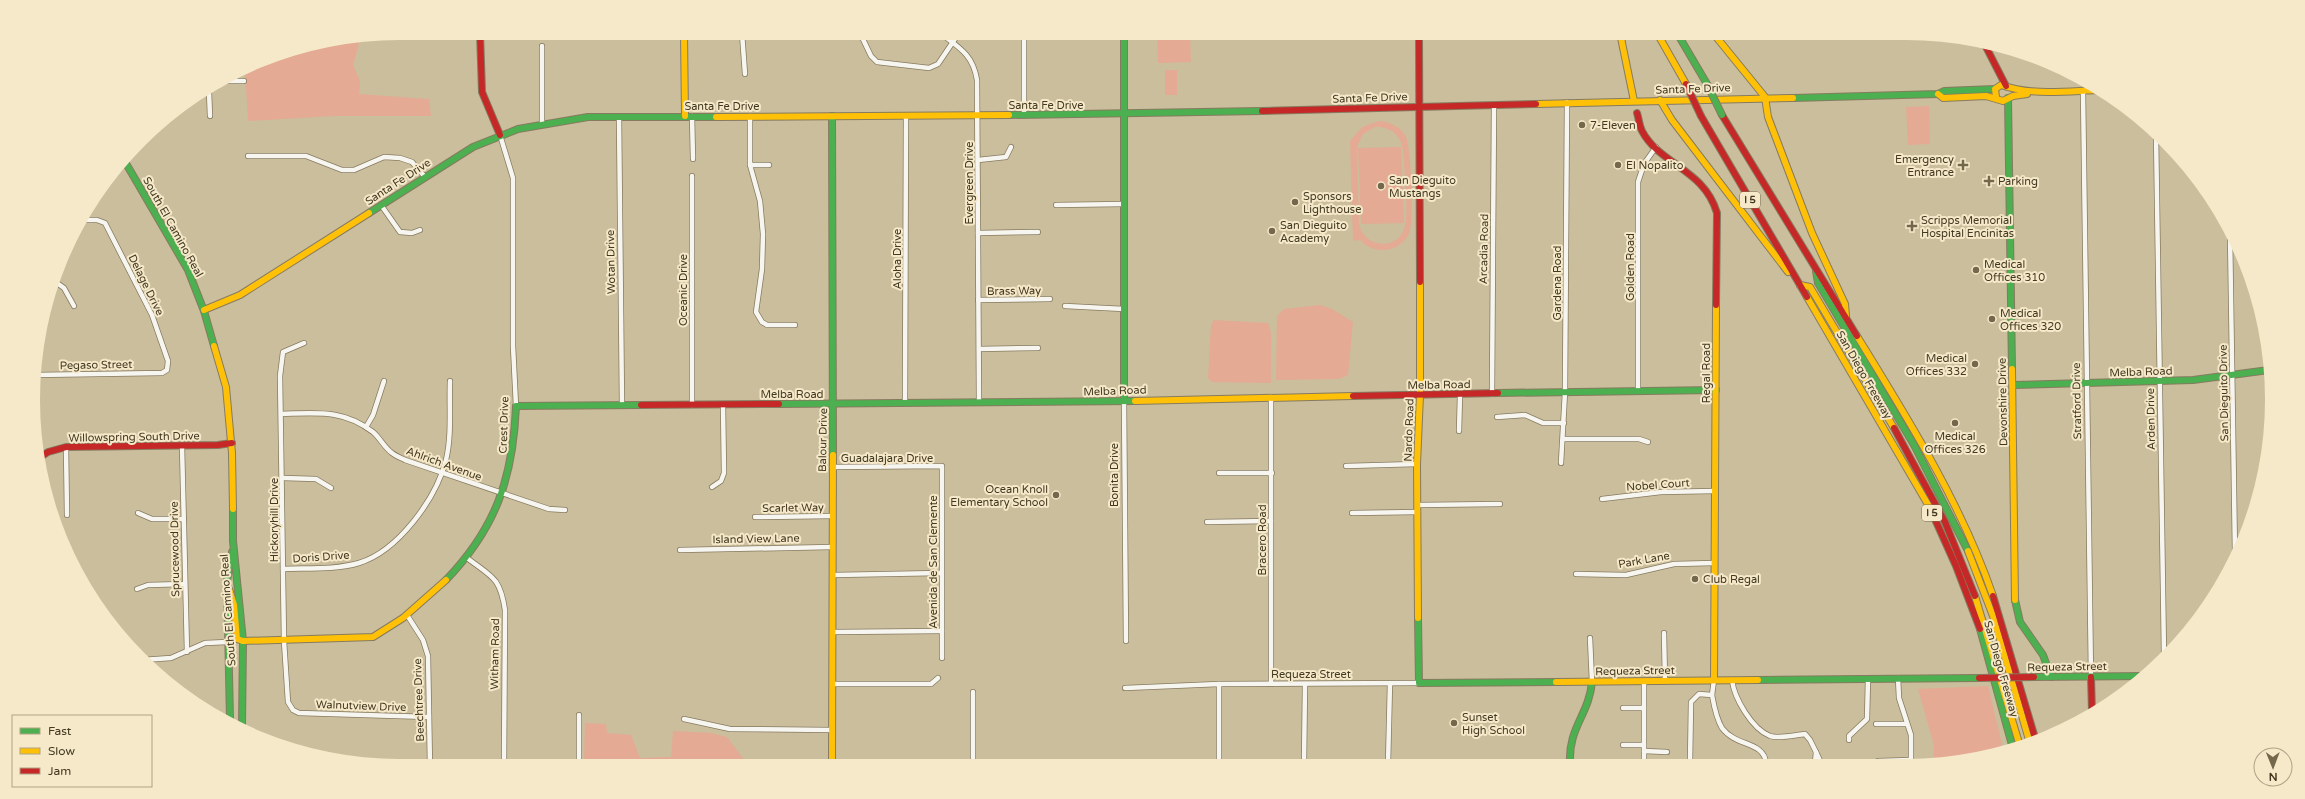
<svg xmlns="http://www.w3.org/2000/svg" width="2305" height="799" viewBox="0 0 2305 799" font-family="'Varela Round',sans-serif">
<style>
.green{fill:#e4aa93;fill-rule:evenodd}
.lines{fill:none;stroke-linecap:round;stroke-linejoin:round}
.street-casing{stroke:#867b60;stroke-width:6}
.fast-casing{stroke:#867b60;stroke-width:8}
.slow-casing{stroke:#867b60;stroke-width:8}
.jam-casing{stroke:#867b60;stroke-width:8}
.street{stroke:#f7f5f0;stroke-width:4.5}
.fast{stroke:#4caf50;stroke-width:6}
.slow{stroke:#ffc107;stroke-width:6}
.jam{stroke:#c62828;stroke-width:6}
.fast-bridge-casing{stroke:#867b60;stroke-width:8;stroke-linecap:butt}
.jam-bridge-casing{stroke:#867b60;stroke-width:8;stroke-linecap:butt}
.fast-bridge{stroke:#4caf50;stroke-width:6}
.jam-bridge{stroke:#c62828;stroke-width:6}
.poi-dot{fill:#73684b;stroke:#f5e9ca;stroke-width:1.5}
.labels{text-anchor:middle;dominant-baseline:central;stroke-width:4;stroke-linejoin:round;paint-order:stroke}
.shield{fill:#f5e9ca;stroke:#786e53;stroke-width:1}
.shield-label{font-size:10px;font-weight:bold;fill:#433920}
.street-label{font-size:11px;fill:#433920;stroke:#f5e9ca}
.poi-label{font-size:11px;fill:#433920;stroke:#f5e9ca;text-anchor:start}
</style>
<rect width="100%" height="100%" fill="#cbbe9c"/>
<g class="green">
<polygon points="1157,33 1190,33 1191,62 1158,63"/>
<path d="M355 37 359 44 353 65 360 81 359 94 429 99 431 116H334L248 121 245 70C276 50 319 41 355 37Z"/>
<rect x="1165" y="70" width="12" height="25"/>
<polygon points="1929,106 1930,144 1908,145 1906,107"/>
<path d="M1379 121C1391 122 1401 127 1406 137 1411 148 1414 220 1410 231 1402 253 1374 256 1360 240L1353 241 1350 141 1362 127ZM1375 127C1390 126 1401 135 1403 150 1404 169 1409 210 1405 226 1398 253 1361 247 1359 222L1357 147 1363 134Z"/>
<polygon points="1401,147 1404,223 1361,224 1358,148"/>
<polygon points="1320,305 1332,309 1353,322 1348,375 1339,379 1276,380 1277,316 1284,309"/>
<polygon points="1214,320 1268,323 1271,332 1271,383 1212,382 1208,378 1211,325"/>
<polygon points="1988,686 2003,748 1954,763 1933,763 1934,745 1918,689"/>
<polygon points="585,723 606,724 607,733 631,735 640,758 671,757 673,731 711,733 727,737 748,765 540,766 540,763 584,762"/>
</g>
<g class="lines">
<g class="street-casing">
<g id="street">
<polyline points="742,33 745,74"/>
<polyline points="860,33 871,56 877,62 929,68 938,64 959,33"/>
<path d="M940 33C960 48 973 55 977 80L979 402"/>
<polyline points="1024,33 1024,115"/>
<polyline points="542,46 542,124"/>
<polyline points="226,81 244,81"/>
<polyline points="2083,91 2091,677"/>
<polyline points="209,92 210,116"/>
<polyline points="692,116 693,159"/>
<polyline points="750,116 750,165 760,201 763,234 762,269 756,312 762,322 767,325 795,325"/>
<polyline points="619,117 622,405"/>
<polyline points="2156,134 2164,655"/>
<polyline points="500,135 513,178 513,346 516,406"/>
<polyline points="248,156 306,156 342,170 354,170 384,157 400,158 412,162 425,177"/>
<polyline points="978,160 1006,157 1011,147"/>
<polyline points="750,165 769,165"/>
<polyline points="381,205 400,232 412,233 420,230"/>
<polyline points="1056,205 1124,204"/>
<polyline points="978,233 1038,232"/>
<polyline points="2230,233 2235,554"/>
<polyline points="57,283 64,288 74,306"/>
<polyline points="978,300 1050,299"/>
<polyline points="1065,306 1124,309"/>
<polyline points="304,343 283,352 280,376 284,641 288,702 293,710 299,713 429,717"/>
<polyline points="979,349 1038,348"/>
<polyline points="35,375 162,373 167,370 168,361 152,315 105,223 97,220 82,220"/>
<polyline points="1638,391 1638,182 1644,164 1656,147"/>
<polyline points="1492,394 1494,105"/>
<polyline points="1124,400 1126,641"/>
<polyline points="905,403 906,116"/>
<polyline points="692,405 692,176"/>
<path d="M281 414C317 413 343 409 373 432 380 438 384 447 392 453 396 456 401 458 405 460L549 509 565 510"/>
<polyline points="1497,417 1525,415 1543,423 1564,423"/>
<polyline points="366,427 373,415 384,381"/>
<polyline points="1459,431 1460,395"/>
<polyline points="1563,439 1639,439 1648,442"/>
<polyline points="182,446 187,652"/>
<polyline points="66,447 67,515"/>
<polyline points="1561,463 1565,392 1567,102"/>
<polyline points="1346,466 1417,464"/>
<polyline points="832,467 942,466 942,658"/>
<polyline points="1219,473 1272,473"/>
<polyline points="283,478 316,479 331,488"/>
<polyline points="712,487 721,481 724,473 723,405"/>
<polyline points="1602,499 1661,492 1715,491"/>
<polyline points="1418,505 1500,504"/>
<polyline points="138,513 152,519 184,519"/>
<polyline points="1352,513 1418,512"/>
<polyline points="755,517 832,516"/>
<polyline points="1207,522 1271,521"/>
<polyline points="680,550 832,547"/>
<path d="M467 558C492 577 500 577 505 610L504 766"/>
<path d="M283 569C307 568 335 570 359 563 398 551 436 499 446 460 452 435 449 407 450 381"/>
<polyline points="1576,574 1626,575 1674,564 1715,563"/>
<polyline points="834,575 941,573"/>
<polyline points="137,589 148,585 185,584"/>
<polyline points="407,615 423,640 428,656 430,766"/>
<polyline points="834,632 942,631"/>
<polyline points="1664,633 1665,681"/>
<polyline points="1590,638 1592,682"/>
<polyline points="142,660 171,658 205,643 228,642"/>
<polyline points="1898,678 1899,698 1911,735 1911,763"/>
<path d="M1732 680C1734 698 1752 729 1770 736 1779 739 1795 735 1805 734L1810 740 1816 752"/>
<polyline points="833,684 931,684 938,678"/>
<polyline points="1271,684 1271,397"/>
<polyline points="1125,688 1219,684 1419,683"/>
<polyline points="973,692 973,765"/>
<polyline points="1712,695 1714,680"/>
<polyline points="1623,708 1644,708"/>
<polyline points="579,715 579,766"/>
<polyline points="684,719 730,729 832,730"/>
<polyline points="1876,724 1907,724"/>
<polyline points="1849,740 1849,736 1867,719 1868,679"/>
<polyline points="1623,745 1644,745"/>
<polyline points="1644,751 1667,752"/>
<polyline points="1878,761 1911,760"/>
<polyline points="1644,763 1644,681"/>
<path d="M1690 763 1691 702 1699 694 1712 695C1714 706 1716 718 1722 728 1736 747 1764 741 1766 763"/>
<polyline points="1815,763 1816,752 1821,763"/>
<polyline points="1219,764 1219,684"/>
<polyline points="1304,764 1305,684"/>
<polyline points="1388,764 1390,683"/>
</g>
</g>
<g class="fast-casing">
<g id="fast">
<polyline points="1124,33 1124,400"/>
<polyline points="1677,33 1707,84"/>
<polyline points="1793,98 1938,94 1944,91 1995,89"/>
<polyline points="2008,98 2012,369"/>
<polyline points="1009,115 1262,111"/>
<polyline points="832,116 833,455"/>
<polyline points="124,160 188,270 204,311 214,346"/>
<polyline points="369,213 473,147 518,129 588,117 716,117"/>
<polyline points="1816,271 1818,283 1914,445 1968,551"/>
<polyline points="2013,385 2193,380 2269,370"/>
<polyline points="1498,393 1716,390"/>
<polyline points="779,404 1135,401"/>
<polyline points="233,509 233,541 243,641 242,725"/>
<path d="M446 580C496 528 513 478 516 406L641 405"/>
<polyline points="2015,600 2020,622 2043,655 2051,677"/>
<polyline points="1418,618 1419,683 1556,682"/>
<polyline points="1980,629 2012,745"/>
<polyline points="2034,677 2145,676"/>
<polyline points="1758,680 1979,678"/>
<polyline points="230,720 227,581 232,552"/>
<path d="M1570 764C1568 727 1589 715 1592 682"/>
</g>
</g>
<g class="slow-casing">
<g id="slow">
<polyline points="684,33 685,116"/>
<polyline points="1620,33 1634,101"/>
<polyline points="1657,33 1686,84"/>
<polyline points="1713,33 1765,97 1768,117 1812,233 1845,304 1846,316"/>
<polyline points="1938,94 1943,98 1986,96 2003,101 2013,96 2027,94"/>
<path d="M1996 97 1995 89 2001 85C2032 96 2067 91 2099 90"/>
<polyline points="1660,100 1672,120 1788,272"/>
<polyline points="1536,104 1793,98"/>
<polyline points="716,117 1009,115"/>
<polyline points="1800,285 1810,287 1894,428"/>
<polyline points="1807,297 1930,508"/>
<polyline points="204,310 240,295 369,213"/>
<path d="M1857 336C1908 419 1961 503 1993 596"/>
<polyline points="214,346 226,387 232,453 233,509"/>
<polyline points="2012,369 2015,600"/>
<polyline points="1135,401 1353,396"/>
<polyline points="1968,551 1993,616 2029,740"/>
<polyline points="229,589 234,605 237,639 243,641"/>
<polyline points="1975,596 2019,743"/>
<polyline points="1418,618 1417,464 1420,395 1420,282"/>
<polyline points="243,641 373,637 403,618 446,580"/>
<polyline points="1714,680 1716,305"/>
<polyline points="1556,682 1758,680"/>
<polyline points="832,765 833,455"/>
</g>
</g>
<g class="jam-casing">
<g id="jam">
<polyline points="480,33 482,92 500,135"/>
<polyline points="1419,33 1420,282"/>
<polyline points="1984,43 2006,86"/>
<polyline points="1262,111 1536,104"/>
<path d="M1637 113C1639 119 1639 125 1642 131 1660 165 1704 169 1717 213L1716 305"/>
<polyline points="1722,115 1857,336"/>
<polyline points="1701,116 1807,297"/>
<polyline points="1353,396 1498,393"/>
<polyline points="641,405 779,404"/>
<polyline points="1894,428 1945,522 1975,596"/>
<polyline points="39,458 48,452 66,447 218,445 232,443"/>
<polyline points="1930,508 1956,566 1980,629"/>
<polyline points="1993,596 2035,738"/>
<polyline points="2091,677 2092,712"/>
</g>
</g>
<use href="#street" class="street"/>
<use href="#fast" class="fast"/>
<use href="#slow" class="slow"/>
<use href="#jam" class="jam"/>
<g class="fast-bridge-casing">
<polyline id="fast-bridge" points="1707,84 1722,115"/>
</g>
<g class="jam-bridge-casing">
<g id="jam-bridge">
<polyline points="1686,84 1701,116"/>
<polyline points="1979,678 2034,677"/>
</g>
</g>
<use href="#fast-bridge" class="fast-bridge"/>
<use href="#jam-bridge" class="jam-bridge"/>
</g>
<g class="poi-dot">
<circle cx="1582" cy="125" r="4"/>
<circle cx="1618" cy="165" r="4"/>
<path d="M1961 159h4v4h4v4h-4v4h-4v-4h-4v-4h4z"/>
<path d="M1987 175h4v4h4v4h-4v4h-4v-4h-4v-4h4z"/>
<circle cx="1381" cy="186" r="4"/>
<circle cx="1295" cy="202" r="4"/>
<path d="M1910 220h4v4h4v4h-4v4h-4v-4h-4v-4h4z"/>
<circle cx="1272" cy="231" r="4"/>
<circle cx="1976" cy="270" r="4"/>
<circle cx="1992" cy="319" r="4"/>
<circle cx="1975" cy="364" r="4"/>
<circle cx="1955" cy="423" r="4"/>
<circle cx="1056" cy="495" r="4"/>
<circle cx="1695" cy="579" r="4"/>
<circle cx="1454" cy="723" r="4"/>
</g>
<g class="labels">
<g class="shield">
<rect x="1740" y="192" width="20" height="16" rx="3"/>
<rect x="1922" y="505" width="20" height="16" rx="3"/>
</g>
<g class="shield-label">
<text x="1750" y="200">I 5</text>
<text x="1932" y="513">I 5</text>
</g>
<g class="street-label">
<text transform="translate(1693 89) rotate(-2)">Santa Fe Drive</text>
<text transform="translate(1370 98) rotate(-2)">Santa Fe Drive</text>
<text x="1046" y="105">Santa Fe Drive</text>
<text x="722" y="106">Santa Fe Drive</text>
<text transform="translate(398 182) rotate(-33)">Santa Fe Drive</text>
<text transform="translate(969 183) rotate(-90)">Evergreen Drive</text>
<text transform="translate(173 227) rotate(61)">South El Camino Real</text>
<text transform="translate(1484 249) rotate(-89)">Arcadia Road</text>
<text transform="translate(897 259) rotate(-90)">Aloha Drive</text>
<text transform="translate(611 262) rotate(-91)">Wotan Drive</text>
<text transform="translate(1630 267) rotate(-90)">Golden Road</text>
<text transform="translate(1557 283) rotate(-90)">Gardena Road</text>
<text transform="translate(146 285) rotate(64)">Delage Drive</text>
<text transform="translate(683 290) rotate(-90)">Oceanic Drive</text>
<text transform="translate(1014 291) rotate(-1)">Brass Way</text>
<text transform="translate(96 365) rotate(-1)">Pegaso Street</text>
<text transform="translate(2141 372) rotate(-2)">Melba Road</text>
<text transform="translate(1706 373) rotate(-90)">Regal Road</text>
<text transform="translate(1864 375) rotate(60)">San Diego Freeway</text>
<text transform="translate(1439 385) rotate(-1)">Melba Road</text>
<text transform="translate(1115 391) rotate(-2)">Melba Road</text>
<text transform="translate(2224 393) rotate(-91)">San Dieguito Drive</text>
<text x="792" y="394">Melba Road</text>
<text transform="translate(2077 401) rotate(-91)">Stratford Drive</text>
<text transform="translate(2003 402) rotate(-91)">Devonshire Drive</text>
<text transform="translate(2151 419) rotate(-91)">Arden Drive</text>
<text transform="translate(504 425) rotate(-88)">Crest Drive</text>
<text transform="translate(1409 430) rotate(-88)">Nardo Road</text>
<text transform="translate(134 437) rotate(-1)">Willowspring South Drive</text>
<text transform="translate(823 440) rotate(-89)">Balour Drive</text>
<text x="887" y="458">Guadalajara Drive</text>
<text transform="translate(444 464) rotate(20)">Ahlrich Avenue</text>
<text transform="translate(1114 475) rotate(-90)">Bonita Drive</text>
<text transform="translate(1658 485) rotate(-4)">Nobel Court</text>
<text transform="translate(793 508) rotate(-1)">Scarlet Way</text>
<text transform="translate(274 520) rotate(-90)">Hickoryhill Drive</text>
<text transform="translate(756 539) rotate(-1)">Island View Lane</text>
<text transform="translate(1262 540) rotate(-90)">Bracero Road</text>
<text transform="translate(175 549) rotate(-91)">Sprucewood Drive</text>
<text transform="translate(321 557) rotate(-4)">Doris Drive</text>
<text transform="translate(1644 560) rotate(-10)">Park Lane</text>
<text transform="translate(933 562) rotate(-90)">Avenida de San Clemente</text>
<text transform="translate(228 610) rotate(-94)">South El Camino Real</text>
<text transform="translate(495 654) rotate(-89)">Witham Road</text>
<text transform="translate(2067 667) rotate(-1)">Requeza Street</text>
<text transform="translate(2001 669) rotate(74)">San Diego Freeway</text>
<text transform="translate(1635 671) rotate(-1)">Requeza Street</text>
<text x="1311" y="674">Requeza Street</text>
<text transform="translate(419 700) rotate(-92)">Beechtree Drive</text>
<text transform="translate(361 706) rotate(2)">Walnutview Drive</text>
</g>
<g class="poi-label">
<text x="1590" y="125">7-Eleven</text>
<text x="1954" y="159" text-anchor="end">Emergency<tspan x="1954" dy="13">Entrance</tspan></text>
<text x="1626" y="165">El Nopalito</text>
<text x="1389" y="180">San Dieguito<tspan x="1389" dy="13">Mustangs</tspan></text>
<text x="1998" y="181">Parking</text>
<text x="1303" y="196">Sponsors<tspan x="1303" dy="13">Lighthouse</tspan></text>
<text x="1921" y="220">Scripps Memorial<tspan x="1921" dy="13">Hospital Encinitas</tspan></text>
<text x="1280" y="225">San Dieguito<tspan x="1280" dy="13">Academy</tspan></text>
<text x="1984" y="264">Medical<tspan x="1984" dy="13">Offices 310</tspan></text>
<text x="2000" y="313">Medical<tspan x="2000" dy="13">Offices 320</tspan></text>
<text x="1967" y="358" text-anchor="end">Medical<tspan x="1967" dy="13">Offices 332</tspan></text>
<text x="1955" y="436" text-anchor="middle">Medical<tspan x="1955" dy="13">Offices 326</tspan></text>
<text x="1048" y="489" text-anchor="end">Ocean Knoll<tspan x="1048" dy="13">Elementary School</tspan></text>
<text x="1703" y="579">Club Regal</text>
<text x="1462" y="717">Sunset<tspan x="1462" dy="13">High School</tspan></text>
</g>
</g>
<path d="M0 0H2305V799H0ZM399 40H1906A359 359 0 0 1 2265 399V400A359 359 0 0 1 1906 759H399A359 359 0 0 1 40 400V399A359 359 0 0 1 399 40Z" fill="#f5e9ca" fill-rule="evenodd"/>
<rect x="12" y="715" width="140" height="72" fill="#f5e9ca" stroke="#aea386"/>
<rect x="20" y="728" width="20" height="6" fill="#4caf50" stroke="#aea386"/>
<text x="48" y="735" font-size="12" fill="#433920">Fast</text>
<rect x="20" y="748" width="20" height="6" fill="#ffc107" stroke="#aea386"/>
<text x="48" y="755" font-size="12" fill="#433920">Slow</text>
<rect x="20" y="768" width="20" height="6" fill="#c62828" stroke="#aea386"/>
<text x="48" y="775" font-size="12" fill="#433920">Jam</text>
<g transform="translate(2273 767) rotate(179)"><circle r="19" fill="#f5e9ca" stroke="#aea386"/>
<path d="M0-3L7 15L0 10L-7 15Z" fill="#73684b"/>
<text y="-6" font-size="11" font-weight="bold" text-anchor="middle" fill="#433920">N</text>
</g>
</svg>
